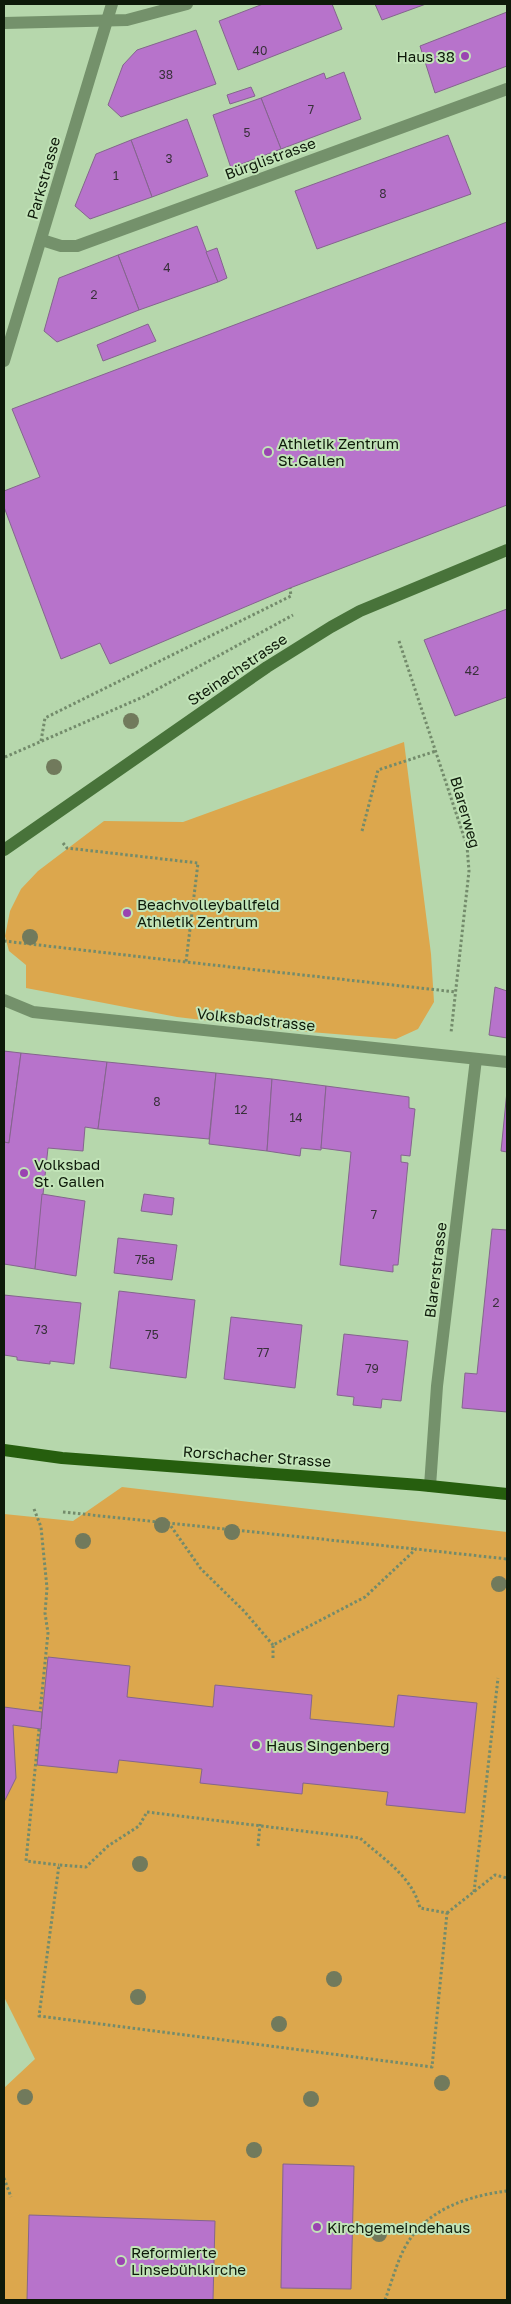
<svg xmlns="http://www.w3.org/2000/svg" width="511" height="2304" viewBox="0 0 511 2304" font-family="'Golos Text',sans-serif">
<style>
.green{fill:#dca74d}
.building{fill:#b773cb;stroke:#84658d}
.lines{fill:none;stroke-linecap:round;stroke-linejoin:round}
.path{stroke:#738b6b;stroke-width:3;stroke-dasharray:2.5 2.5;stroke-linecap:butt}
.street{stroke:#74916b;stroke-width:12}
.secondary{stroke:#48733a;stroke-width:12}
.primary{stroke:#265e0e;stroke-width:12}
.tree{fill:#717a5c}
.poi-dot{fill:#9a44b1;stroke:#c2e4b8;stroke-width:2}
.labels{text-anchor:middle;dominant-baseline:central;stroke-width:4;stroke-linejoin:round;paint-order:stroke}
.number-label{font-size:12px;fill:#38303a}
.poi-label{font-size:15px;fill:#0e1a0a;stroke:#c2e4b8;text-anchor:start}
.street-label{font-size:15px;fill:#0e1a0a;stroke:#c2e4b8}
</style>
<rect width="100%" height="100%" fill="#b6d7ac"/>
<g class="green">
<polygon points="404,742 431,954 434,1002 418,1029 396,1039 298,1031 177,1017 26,988 26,965 9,951 5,936 10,911 21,889 38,871 104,821 183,822"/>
<polygon points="122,1487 507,1532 507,2300 4,2300 4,2088 35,2059 4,1997 4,1514 73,1521"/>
</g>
<g class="building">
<polygon points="263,4 332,4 342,29 238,70 219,21"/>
<polygon points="375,4 426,4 382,20"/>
<polygon points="507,12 507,66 435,93 420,46"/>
<polygon points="196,30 216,84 121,117 108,105 123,65 137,50"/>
<polygon points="344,72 361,119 281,149 261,98 324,73 326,79"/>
<polygon points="251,87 255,96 230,104 227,95"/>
<polygon points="261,98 281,149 231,168 213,115"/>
<polygon points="187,119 208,176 152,197 131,140"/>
<polygon points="448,135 471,194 317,249 295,191"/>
<polygon points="131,140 152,197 90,219 75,206 96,154"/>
<polygon points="507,222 507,505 290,588 110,664 100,643 61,659 4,507 4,491 40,477 12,409"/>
<polygon points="197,226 218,282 139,310 118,255"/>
<polygon points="217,248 227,278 218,282 206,252"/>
<polygon points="118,255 139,310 57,342 44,331 59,278"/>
<polygon points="148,324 156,341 103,361 97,345"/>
<polygon points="507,609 507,697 455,716 424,640"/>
<polygon points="495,987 507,991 507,1038 489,1035"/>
<polygon points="4,1051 21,1053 9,1143 4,1142"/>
<polygon points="21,1053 107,1062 98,1129 85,1127 83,1151 48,1148 35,1269 4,1264 4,1142 9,1143"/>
<polygon points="107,1062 216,1073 209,1139 98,1129"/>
<polygon points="216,1073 272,1079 267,1151 209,1144"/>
<polygon points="272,1079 326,1086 321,1150 301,1148 300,1156 267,1151"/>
<polygon points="326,1086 409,1097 409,1108 415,1109 410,1156 401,1155 401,1162 408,1163 398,1265 393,1265 393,1272 340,1265 351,1152 321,1148"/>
<polygon points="507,1091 507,1152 501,1151"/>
<polygon points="42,1194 85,1201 76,1276 35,1269"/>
<polygon points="144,1194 174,1198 172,1215 141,1211"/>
<polygon points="492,1229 507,1230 507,1412 462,1408 465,1373 477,1374"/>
<polygon points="118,1238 177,1245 172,1280 114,1273"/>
<polygon points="119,1291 195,1300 186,1378 110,1368"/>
<polygon points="4,1295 81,1303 74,1364 50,1361 50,1364 17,1360 17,1357 4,1355"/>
<polygon points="231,1317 302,1325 295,1388 224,1379"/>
<polygon points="344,1334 408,1341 401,1401 382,1399 381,1408 353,1405 354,1397 337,1395"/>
<polygon points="48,1657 130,1666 127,1697 213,1707 215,1685 312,1695 310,1719 394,1727 398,1695 477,1703 465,1813 386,1805 388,1792 303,1783 302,1794 200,1783 202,1769 119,1760 117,1773 37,1765"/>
<polygon points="4,1707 42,1712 41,1729 13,1725 16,1778 4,1802"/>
<polygon points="283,2164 354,2166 351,2289 281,2288"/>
<polygon points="29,2215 215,2221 213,2300 27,2300"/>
</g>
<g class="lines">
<g class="path">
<polyline points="399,641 467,846 469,871 451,1033"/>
<polyline points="41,741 45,718 291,596 290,588"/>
<polyline points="5,757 143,697 293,615"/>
<polyline points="362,831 378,770 436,751"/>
<polyline points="63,843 67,848 198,863 186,962 456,992"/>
<polyline points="4,941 186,962"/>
<polyline points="34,1509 41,1527 47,1588 45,1613 48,1633 40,1712"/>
<polyline points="63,1512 416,1549"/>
<polyline points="168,1522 201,1569 244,1611 273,1645"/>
<polyline points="273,1658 273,1645 365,1597 416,1549 507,1559"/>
<polyline points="39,1729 26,1861 59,1865"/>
<path d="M147 1812 360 1838C383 1859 412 1876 420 1908L447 1913 432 2067 39 2016 59 1865 86 1867 108 1846 139 1826Z"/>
<polyline points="258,1846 260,1824"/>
<polyline points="474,1892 498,1678"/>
<polyline points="447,1913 495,1875 507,1878"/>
<polyline points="4,2178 11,2197"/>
<path d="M385 2300C391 2284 396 2265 404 2249 424 2210 467 2196 507 2191"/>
</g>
<g class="street">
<polyline points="4,23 127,20 187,4"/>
<polyline points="42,240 61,246 77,246 507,89"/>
<polyline points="4,361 112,4"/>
<polyline points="4,1000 33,1012 507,1062"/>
<polyline points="430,1486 437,1386 476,1059"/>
</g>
<polyline class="secondary" points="4,850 267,667 331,627 360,611 507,550"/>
<polyline class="primary" points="4,1450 62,1458 420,1485 507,1494"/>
</g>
<g class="tree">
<circle cx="131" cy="721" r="8"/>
<circle cx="54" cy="767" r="8"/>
<circle cx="30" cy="937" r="8"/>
<circle cx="162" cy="1525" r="8"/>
<circle cx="232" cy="1532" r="8"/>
<circle cx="83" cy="1541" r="8"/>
<circle cx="499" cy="1584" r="8"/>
<circle cx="140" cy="1864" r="8"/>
<circle cx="334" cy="1979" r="8"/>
<circle cx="138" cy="1997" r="8"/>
<circle cx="279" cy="2024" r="8"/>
<circle cx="442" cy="2083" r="8"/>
<circle cx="25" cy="2097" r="8"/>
<circle cx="311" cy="2099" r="8"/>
<circle cx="254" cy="2150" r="8"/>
<circle cx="379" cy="2234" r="8"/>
</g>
<g class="poi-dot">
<circle cx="465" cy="56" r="5"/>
<circle cx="268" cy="452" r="5"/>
<circle cx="127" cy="913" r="5"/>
<circle cx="24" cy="1173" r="5"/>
<circle cx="256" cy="1745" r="5"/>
<circle cx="317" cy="2227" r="5"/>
<circle cx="121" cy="2261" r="5"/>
</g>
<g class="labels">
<g class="number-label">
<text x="260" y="50">40</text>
<text x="166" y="74">38</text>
<text x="311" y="109">7</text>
<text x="247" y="132">5</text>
<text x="169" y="158">3</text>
<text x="116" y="175">1</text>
<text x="383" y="193">8</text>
<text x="167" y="267">4</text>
<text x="94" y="294">2</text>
<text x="472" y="670">42</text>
<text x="157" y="1101">8</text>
<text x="241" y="1109">12</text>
<text x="296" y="1117">14</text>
<text x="374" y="1214">7</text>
<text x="145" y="1259">75a</text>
<text x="496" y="1302">2</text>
<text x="41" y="1329">73</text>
<text x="152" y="1334">75</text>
<text x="263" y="1352">77</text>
<text x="372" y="1368">79</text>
</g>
<g class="poi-label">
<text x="455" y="56" text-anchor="end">Haus 38</text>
<text x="278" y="443">Athletik Zentrum<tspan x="278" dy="17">St.Gallen</tspan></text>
<text x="137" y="904">Beachvolleyballfeld<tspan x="137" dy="17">Athletik Zentrum</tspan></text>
<text x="34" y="1164">Volksbad<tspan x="34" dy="17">St. Gallen</tspan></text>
<text x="266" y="1745">Haus Singenberg</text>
<text x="327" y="2227">Kirchgemeindehaus</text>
<text x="131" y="2252">Reformierte<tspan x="131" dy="17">Linsebühlkirche</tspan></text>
</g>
<g class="street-label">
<text transform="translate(270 158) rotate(-20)">Bürglistrasse</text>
<text transform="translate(43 178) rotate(-74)">Parkstrasse</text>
<text transform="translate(237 669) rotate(-34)">Steinachstrasse</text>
<text transform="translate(466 812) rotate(74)">Blarerweg</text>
<text transform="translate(256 1019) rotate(6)">Volksbadstrasse</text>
<text transform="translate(435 1270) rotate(-83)">Blarerstrasse</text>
<text transform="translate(257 1456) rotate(4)">Rorschacher Strasse</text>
</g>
</g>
<rect width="511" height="2304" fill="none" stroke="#0e1a0a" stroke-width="10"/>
</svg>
